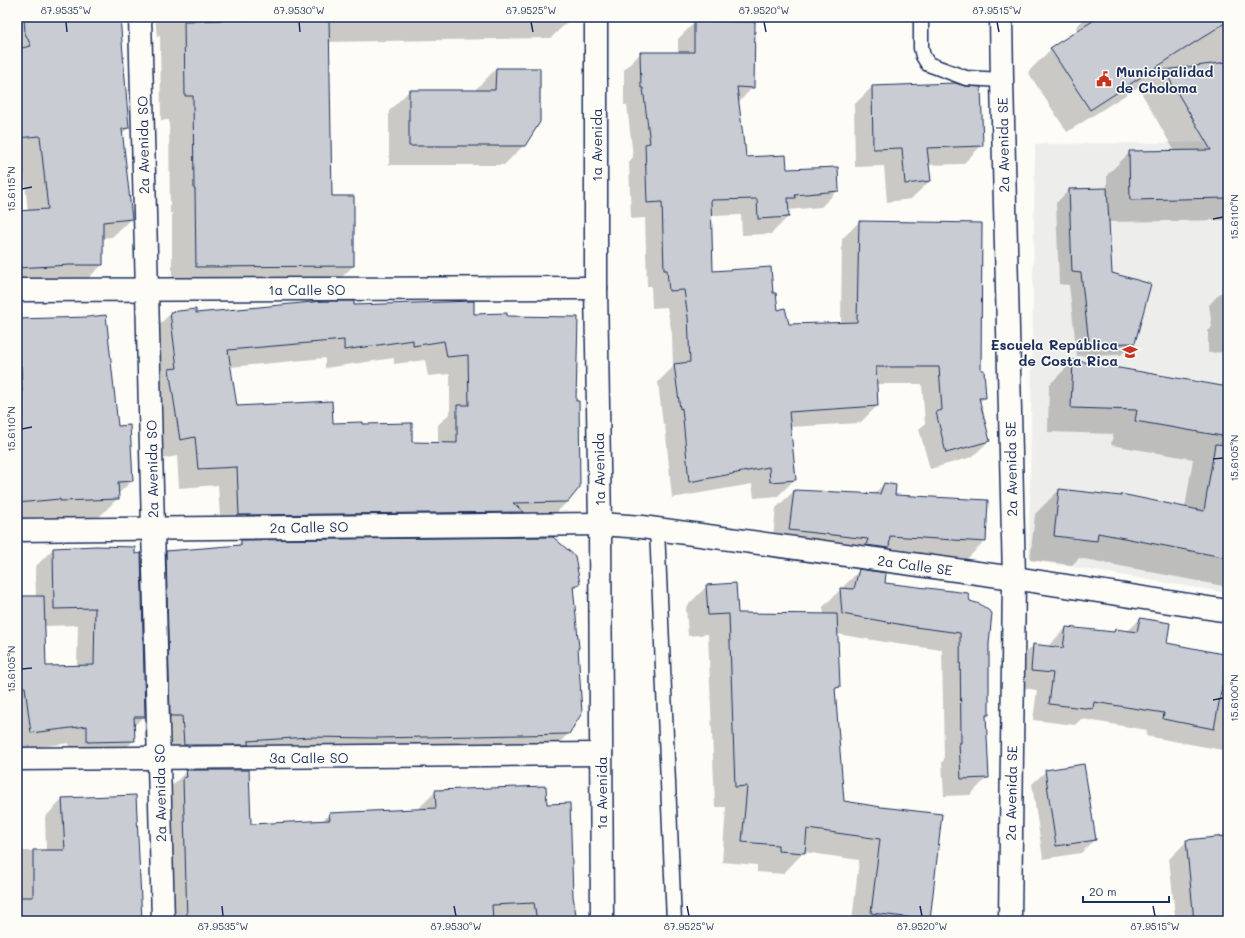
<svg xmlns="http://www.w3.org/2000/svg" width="1245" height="938" viewBox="0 0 1245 938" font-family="Mali,sans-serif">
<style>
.built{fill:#edeeec}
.shadow{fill:#0003;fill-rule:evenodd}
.building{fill:#c9ccd3;stroke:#1b2f5e;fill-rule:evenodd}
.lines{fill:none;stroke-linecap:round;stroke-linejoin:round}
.lane-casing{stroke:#1b2f5e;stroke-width:17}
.street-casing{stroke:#1b2f5e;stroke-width:25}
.lane{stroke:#fdfcf7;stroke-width:14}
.street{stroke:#fdfcf7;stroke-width:22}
.ticks{fill:none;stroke:#1b2f5e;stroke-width:1.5}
.labels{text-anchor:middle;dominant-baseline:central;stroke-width:3;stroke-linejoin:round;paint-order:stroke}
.poi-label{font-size:14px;font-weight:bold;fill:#1b2f5e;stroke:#fdfcf7;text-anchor:start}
.street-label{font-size:14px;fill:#1b2f5e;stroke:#fdfcf7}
.neatline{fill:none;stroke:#1b2f5e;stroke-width:1.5}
.ticks-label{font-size:10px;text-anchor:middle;fill:#1b2f5e}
</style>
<rect width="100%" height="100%" fill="#fdfcf7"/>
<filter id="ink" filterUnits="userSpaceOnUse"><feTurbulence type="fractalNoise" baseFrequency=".025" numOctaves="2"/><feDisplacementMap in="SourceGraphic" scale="8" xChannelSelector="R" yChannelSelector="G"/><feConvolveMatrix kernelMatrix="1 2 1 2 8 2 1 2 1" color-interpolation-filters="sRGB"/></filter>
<g filter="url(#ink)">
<polygon class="built" points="1228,142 1228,593 1029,560 1035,144"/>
<g class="shadow">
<polygon points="17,17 115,17 128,128 122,134 131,219 112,237 102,238 102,265 83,283 17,285 17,212 28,212 22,154 17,154"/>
<polygon points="155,17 320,17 331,197 353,266 329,290 172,291 172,213 170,213 169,120 161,120 160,36 157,37"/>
<polygon points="330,17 572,17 551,38 326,42"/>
<polygon points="1086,17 1228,17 1228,220 1108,222 1111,274 1134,342 1121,355 1077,356 1069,285 1059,284 1056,203 1069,190 1107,189 1107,175 1130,152 1175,152 1138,87 1067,132 1028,72 1051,49 1078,32 1076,27"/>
<polygon points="695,22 753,87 738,103 745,158 786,170 838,190 821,207 788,210 788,217 771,234 742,235 741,215 711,216 712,272 772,294 777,311 788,325 841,323 842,239 859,222 980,371 985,397 979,403 989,441 972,457 930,469 919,429 925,424 922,384 876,384 877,406 860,423 790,427 795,479 778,496 754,498 752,484 672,498 665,425 663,425 658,382 673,367 672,334 667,307 652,308 651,286 647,286 645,218 631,219 629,162 633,157 627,105 624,105 624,70 641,53 678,53 678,39"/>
<polygon points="496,69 524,145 504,165 389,165 389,111 409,91 476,91 476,89"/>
<polygon points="955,84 982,145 963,164 928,165 930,181 911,199 887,202 884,166 855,167 854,105 872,87"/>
<polygon points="1228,292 1228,352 1208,353 1208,331 1212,327 1209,305 1220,293"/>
<path d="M353 306 506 317 575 402 567 502 548 521 221 534 218 485 179 488 177 456 161 459 152 332 171 313 195 314ZM325 358V368L394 358V364L425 360 428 376 450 374V413L438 425V443H411L362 425 332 424 236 407 230 367Z"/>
<polygon points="17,320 117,427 132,481 117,495 118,498 99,517 42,519 42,517 17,519"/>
<polygon points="1073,361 1228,388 1228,587 1079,558 1072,565 1030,560 1035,514 1059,490 1120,497 1121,495 1185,508 1193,459 1111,445 1113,434 1048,432 1049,385"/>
<polygon points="884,484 894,496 985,541 967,559 772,548 776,508 794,491 873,495"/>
<path d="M241 541 579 584 573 591 568 734 542 760 226 766 221 771 250 825 322 821 330 814 417 810 436 791 546 805 572 896 576 921H164V793L188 770H159L157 741H145L144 716 133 727 134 740 116 758 70 759 69 743 17 750V597H36L35 567 53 549 134 555 141 578 167 552 236 547ZM78 625 77 666 45 667 44 626Z"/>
<polygon points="860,570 988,644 988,715 985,718 988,777 970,795 944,796 942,762 944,760 942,650 897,644 837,634 839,687 834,692 843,802 941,815 929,919 927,921 852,921 859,860 804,852 783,874 757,872 757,865 722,862 726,807 715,807 708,634 688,636 686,607 707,586 737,614 824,615 823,607"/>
<polygon points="1140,619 1166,644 1228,656 1228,751 1146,736 1147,730 1081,719 1075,725 1033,720 1037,690 1014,687 1017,662 1034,645 1049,647 1050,644 1066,628 1112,633 1115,630 1128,631"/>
<polygon points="1046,771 1095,839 1081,853 1043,859 1032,784"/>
<polygon points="63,799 141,921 17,921 17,851 46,851 45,817"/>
<polygon points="1187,841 1228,874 1228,921 1162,921 1168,915 1175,916 1169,859"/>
</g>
<g class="building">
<polygon points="24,17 120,17 129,128 122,129 132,219 103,222 103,265 70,265 17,268 17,211 48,209 40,136 17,138 17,49 31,46 25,33"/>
<polygon points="1099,17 1228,17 1228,21 1090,110 1050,48"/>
<polygon points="329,18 332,196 354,196 354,266 196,267 195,189 194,189 193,96 185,96 184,21"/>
<polygon points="694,21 755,22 754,88 737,87 744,145 745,145 746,157 786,155 787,169 838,167 839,191 795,195 796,198 788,198 789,217 758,219 757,199 711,200 713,271 771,267 773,293 776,293 778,310 785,308 789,324 857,322 859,221 982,223 981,370 984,370 986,398 979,398 990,441 946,453 936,412 942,410 939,367 876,367 878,406 789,412 796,480 770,482 769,467 689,482 682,408 680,409 674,364 690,362 688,317 684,290 669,291 667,270 664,270 662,202 647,203 645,144 650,143 643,88 641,88 640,52 694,52"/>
<polygon points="1228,62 1228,198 1130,200 1129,151 1211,150 1164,70"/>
<polygon points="496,68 540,68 540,122 525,146 409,146 409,90 495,90"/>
<polygon points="955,83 965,86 981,87 983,146 927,148 931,181 905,184 902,148 873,149 872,86"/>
<polygon points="1107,188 1112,273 1151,284 1135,343 1089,344 1081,273 1072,272 1069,189"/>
<path d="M323 301H354V305L474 301V314L507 313V316L578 317 576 401H579L580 487 568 502 513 503 524 512 239 515 237 467 198 469 195 437 180 440 169 369 177 368 170 312 196 309V313ZM344 340V350L413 340V346L444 341 447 357 468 355 469 405H457V443L412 442V423L363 424V422L333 423 332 401 237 406 228 350Z"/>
<polygon points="106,315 118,426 130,425 133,481 118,482 119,499 60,501 60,499 17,503 17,415 23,414 21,366 17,366 17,319 88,317"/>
<polygon points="1073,360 1228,387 1228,437 1135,421 1137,410 1071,408"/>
<polygon points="1215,444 1228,445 1228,558 1098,533 1097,541 1054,536 1059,489 1121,496 1121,494 1204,511"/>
<polygon points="884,483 896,485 895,495 988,500 986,542 890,536 889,548 866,545 868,539 789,530 794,490 880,494"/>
<polygon points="553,537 575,556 580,584 573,586 579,648 578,648 582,713 569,734 378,738 309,737 248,741 248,745 184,745 182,716 170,716 166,551 241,545 241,540"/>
<polygon points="96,546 135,547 135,554 141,553 145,717 134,717 135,741 87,742 87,726 31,733 25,687 17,687 17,596 44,596 46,666 94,665 95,608 54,609 53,548"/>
<polygon points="859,569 886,573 885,583 968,593 970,601 980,604 992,613 989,644 989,715 986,715 989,778 961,779 959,743 961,743 960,633 915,627 842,614 840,588 854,589"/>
<polygon points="736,583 738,613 837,614 840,687 835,688 844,801 881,807 942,814 930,920 871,913 880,839 807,829 805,853 778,851 778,845 742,842 747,786 735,787 729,614 708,615 706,585"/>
<polygon points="1140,618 1170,623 1167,643 1228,655 1214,729 1163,719 1164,713 1094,702 1093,709 1049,704 1053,673 1031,671 1033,644 1063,648 1066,627 1114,632 1115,629 1137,632"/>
<polygon points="1084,764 1096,840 1056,846 1045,770"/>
<polygon points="186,770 249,770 251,824 330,820 329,813 436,808 435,790 546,786 547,804 570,803 573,896 577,921 537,921 534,903 492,905 493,921 187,921 183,778 187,777"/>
<polygon points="136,795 142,921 17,921 17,897 33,897 33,850 65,850 62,798"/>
<polygon points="1226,836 1228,863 1228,921 1194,921 1186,840"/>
</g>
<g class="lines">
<g class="lane-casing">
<g id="lane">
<polyline points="921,17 921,48 923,56 928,64 966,78 1002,80"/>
<polyline points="657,529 674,921"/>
</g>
</g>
<g class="street-casing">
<g id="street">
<polyline points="140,17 163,921"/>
<polyline points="596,17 596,288 600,524 602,921"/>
<polyline points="1001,17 1002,80 1014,578 1010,921"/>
<polyline points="17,290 596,288"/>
<polyline points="17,530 600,524 642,527 1014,578 1228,611"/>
<polyline points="17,759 601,754"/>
</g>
</g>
<use href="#lane" class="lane"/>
<use href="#street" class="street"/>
</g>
</g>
<path class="ticks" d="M66 22 67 32M299 22 300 32M531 22 533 32M764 22 766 32M997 22 999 32M22 189 32 187M1213 219 1223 217M22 429 32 427M1213 459 1223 458M22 669 32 668M1213 700 1223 698M222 906 223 916M454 906 456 916M687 906 689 916M920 906 922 916M1153 906 1155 916"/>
<defs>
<g id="civic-bare" transform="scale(1.2)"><path d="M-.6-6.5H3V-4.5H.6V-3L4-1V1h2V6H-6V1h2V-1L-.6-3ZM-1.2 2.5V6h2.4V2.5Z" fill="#c8321e" stroke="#fdfcf7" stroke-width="2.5" paint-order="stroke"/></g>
<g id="school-bare" transform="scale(1.2)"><path d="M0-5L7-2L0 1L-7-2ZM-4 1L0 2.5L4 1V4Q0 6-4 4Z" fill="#c8321e" stroke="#fdfcf7" stroke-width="2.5" paint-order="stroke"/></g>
</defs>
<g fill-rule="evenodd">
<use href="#civic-bare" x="1104" y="79"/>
<use href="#school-bare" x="1130" y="352"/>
</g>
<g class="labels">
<g class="poi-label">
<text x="1116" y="71">Municipalidad<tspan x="1116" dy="16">de Choloma</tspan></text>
<text x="1118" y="344" text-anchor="end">Escuela República<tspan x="1118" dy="16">de Costa Rica</tspan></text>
</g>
<g class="street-label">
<text transform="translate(143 145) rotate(-91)">2a Avenida SO</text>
<text transform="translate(596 145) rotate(-90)">1a Avenida</text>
<text transform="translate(1003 145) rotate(-91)">2a Avenida SE</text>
<text x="307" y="289">1a Calle SO</text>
<text transform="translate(152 469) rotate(-91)">2a Avenida SO</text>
<text transform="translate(599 469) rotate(-91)">1a Avenida</text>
<text transform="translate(1011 469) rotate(-91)">2a Avenida SE</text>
<text transform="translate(309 527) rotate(-1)">2a Calle SO</text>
<text transform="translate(915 565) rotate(8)">2a Calle SE</text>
<text x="309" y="757">3a Calle SO</text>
<text transform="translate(160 793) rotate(-91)">2a Avenida SO</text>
<text transform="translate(601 793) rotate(-90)">1a Avenida</text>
<text transform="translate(1011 793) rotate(-89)">2a Avenida SE</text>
</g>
</g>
<rect width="1245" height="938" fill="none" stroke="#fdfcf7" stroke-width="44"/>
<path d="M1083 896v6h86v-6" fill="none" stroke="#1b2f5e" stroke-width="2"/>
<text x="1089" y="896" font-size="12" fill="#1b2f5e" stroke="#fdfcf7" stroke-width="3" paint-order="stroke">20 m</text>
<rect x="22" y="22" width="1201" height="894" class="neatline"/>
<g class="ticks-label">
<text x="66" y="14">87.9535°W</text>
<text x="299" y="14">87.9530°W</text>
<text x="531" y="14">87.9525°W</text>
<text x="764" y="14">87.9520°W</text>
<text x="997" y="14">87.9515°W</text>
<text transform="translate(11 189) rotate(-90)" y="4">15.6115°N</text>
<text transform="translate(1234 217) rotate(-90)" y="4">15.6110°N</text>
<text transform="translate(11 429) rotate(-90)" y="4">15.6110°N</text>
<text transform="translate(1234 458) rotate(-90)" y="4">15.6105°N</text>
<text transform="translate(11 669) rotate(-90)" y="4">15.6105°N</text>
<text transform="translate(1234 698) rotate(-90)" y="4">15.6100°N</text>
<text x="223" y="930">87.9535°W</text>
<text x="456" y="930">87.9530°W</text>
<text x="689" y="930">87.9525°W</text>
<text x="922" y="930">87.9520°W</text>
<text x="1155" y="930">87.9515°W</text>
</g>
</svg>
